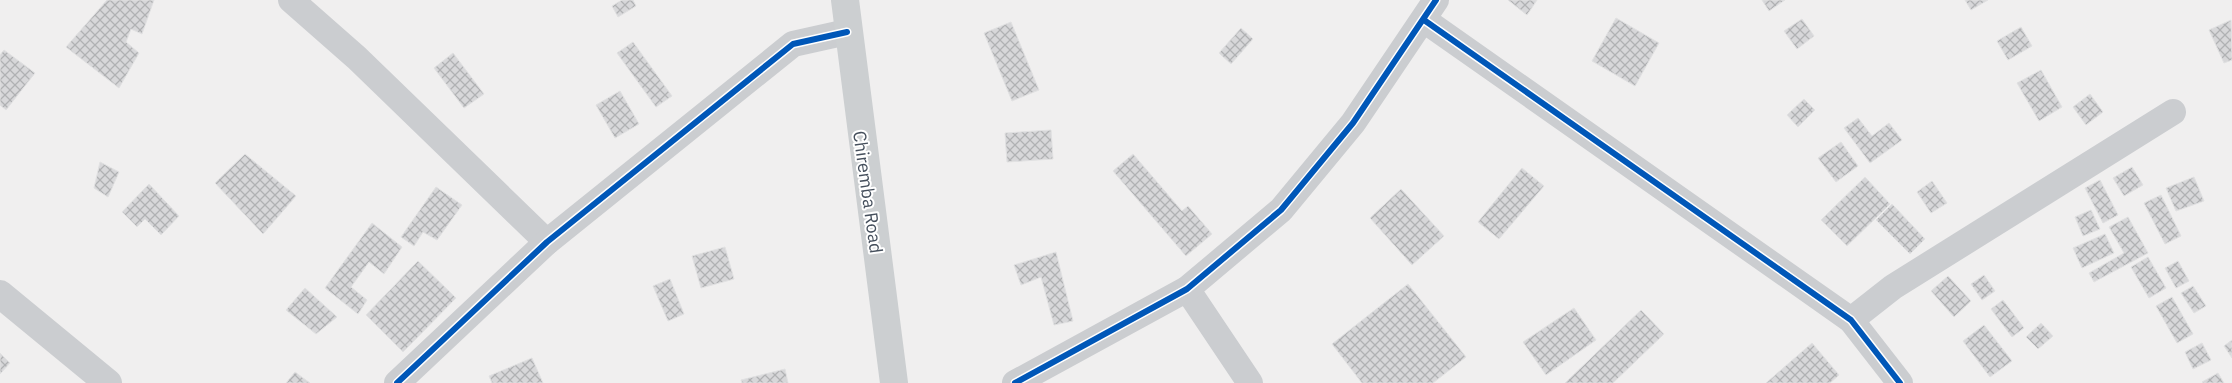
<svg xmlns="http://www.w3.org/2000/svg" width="2232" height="383" viewBox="0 0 2232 383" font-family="'IBM Plex Sans',sans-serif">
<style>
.building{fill:url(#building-cross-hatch);stroke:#e1e1e2}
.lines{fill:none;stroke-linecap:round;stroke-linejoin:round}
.minor{stroke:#cbcdd0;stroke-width:26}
.tertiary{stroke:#cbcdd0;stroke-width:28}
.secondary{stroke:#cccfd1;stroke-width:28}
.cycleway-casing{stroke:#fff;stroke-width:9}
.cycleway{stroke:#0057b8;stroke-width:6}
.labels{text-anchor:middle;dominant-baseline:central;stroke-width:4;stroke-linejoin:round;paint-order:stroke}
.street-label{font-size:18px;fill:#454f5c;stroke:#fff}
</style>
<defs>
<pattern id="building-cross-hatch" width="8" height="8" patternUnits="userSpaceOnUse" patternTransform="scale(1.25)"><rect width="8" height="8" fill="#d7d7d9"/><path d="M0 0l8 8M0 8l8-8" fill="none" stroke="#b0b1b3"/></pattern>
</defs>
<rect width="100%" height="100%" fill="#f0efef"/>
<g class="building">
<polygon points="107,0 154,0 142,34 131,29 126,42 139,53 119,88 66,47"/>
<polygon points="622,0 633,0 636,6 618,17 612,6"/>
<polygon points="1508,0 1537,0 1527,15"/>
<polygon points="1762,0 1785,0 1769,11"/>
<polygon points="1965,0 1988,0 1971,10"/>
<polygon points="1616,18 1659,43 1635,86 1592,61"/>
<polygon points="1802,19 1814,36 1797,49 1784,31"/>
<polygon points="2231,20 2232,60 2224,63 2209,30"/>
<polygon points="1011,22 1039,90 1012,101 984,33"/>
<polygon points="2021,27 2032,46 2008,60 1997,41"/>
<polygon points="1241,28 1253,39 1231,64 1219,53"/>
<polygon points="633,42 672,96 656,107 617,53"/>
<polygon points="4,50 35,73 6,110 0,105 0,55"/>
<polygon points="453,53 484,94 464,108 434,68"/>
<polygon points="2041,70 2062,107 2039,121 2017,83"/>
<polygon points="620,91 639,124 615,138 596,105"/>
<polygon points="2090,94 2103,112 2086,125 2073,107"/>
<polygon points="1804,99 1815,110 1798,127 1787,115"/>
<polygon points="1858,118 1872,136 1889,123 1902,140 1870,163 1844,128"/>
<polygon points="1051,130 1053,159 1007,162 1005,133"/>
<polygon points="1841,142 1858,166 1836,182 1818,158"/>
<polygon points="245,154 296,196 263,234 215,183"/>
<polygon points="1133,154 1182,211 1188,206 1212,234 1186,256 1113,171"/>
<polygon points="100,162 119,172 108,197 94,188"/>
<polygon points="2132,167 2143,185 2124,196 2113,178"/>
<polygon points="1522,168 1544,186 1499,239 1478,222"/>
<polygon points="1865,177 1890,204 1847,246 1821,220"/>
<polygon points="2194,177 2204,201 2176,211 2166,188"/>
<polygon points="2100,180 2118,215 2103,223 2085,188"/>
<polygon points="1932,181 1947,203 1931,213 1917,192"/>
<polygon points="149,184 179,216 161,235 145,219 137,227 122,212"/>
<polygon points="436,187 462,205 437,240 423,232 414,246 401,237"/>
<polygon points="1401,189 1444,236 1412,265 1370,218"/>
<polygon points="2161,195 2181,236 2165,244 2144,203"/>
<polygon points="1892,204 1925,239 1910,254 1876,220"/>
<polygon points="2091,210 2100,229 2083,236 2075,217"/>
<polygon points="2128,217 2148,253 2094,282 2089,273 2124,253 2109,227"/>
<polygon points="372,223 402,247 384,274 369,262 351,287 367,300 358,314 325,288"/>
<polygon points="2105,234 2114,253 2082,268 2073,248"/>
<polygon points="725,247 734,279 701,288 692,256"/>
<polygon points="1056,252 1073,321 1054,325 1041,277 1021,285 1014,265"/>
<polygon points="2148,257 2166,288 2149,298 2131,267"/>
<polygon points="418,261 456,298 403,352 366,315"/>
<polygon points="2178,261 2189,281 2176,288 2165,268"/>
<polygon points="1984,275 1995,291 1982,300 1971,284"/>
<polygon points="1948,276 1971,301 1954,317 1931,291"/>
<polygon points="670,279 684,314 668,321 653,286"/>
<polygon points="1408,284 1466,357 1433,383 1362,383 1332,344"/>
<polygon points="2193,286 2206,306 2194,313 2181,293"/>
<polygon points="305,288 337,317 316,334 286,310"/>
<polygon points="2172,297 2193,334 2177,343 2156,306"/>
<polygon points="2003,300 2024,328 2012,337 1991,309"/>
<polygon points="1574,308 1596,340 1546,375 1523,342"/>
<polygon points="1641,310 1664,334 1613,383 1565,383"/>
<polygon points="2041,323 2053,336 2038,349 2026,337"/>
<polygon points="1984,325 2012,361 1990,377 1963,341"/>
<polygon points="2232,340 2232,358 2224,346"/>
<polygon points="1812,343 1839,375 1830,383 1766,383"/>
<polygon points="2202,343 2211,360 2193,369 2185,352"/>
<polygon points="0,353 10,363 0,374"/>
<polygon points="532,358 543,383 492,383 489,376"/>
<polygon points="785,369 788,383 742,383 741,380"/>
<polygon points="295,372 310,383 286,383"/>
<polygon points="2218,373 2224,383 2203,383 2202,382"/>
</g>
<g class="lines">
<g class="minor">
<polyline points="291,0 357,58 547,242"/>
<polyline points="1424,20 1851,320 1900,383"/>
<polyline points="1187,289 1250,383"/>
<polyline points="1851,320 1893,287 2173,112"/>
<polyline points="397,383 547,242 793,44 847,32"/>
<polyline points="1015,383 1187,289 1281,210 1353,123 1436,0"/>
</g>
<polyline class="tertiary" points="0,294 108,383"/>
<polyline class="secondary" points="845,0 894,383"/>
<g class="cycleway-casing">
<g id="cycleway">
<polyline points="1424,20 1851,320 1900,383"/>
<polyline points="397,383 547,242 793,44 847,32"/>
<polyline points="1015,383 1187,289 1281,210 1353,123 1436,0"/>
</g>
</g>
<use href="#cycleway" class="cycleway"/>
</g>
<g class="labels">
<g class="street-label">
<text transform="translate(868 192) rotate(82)">Chiremba Road</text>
</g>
</g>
</svg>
